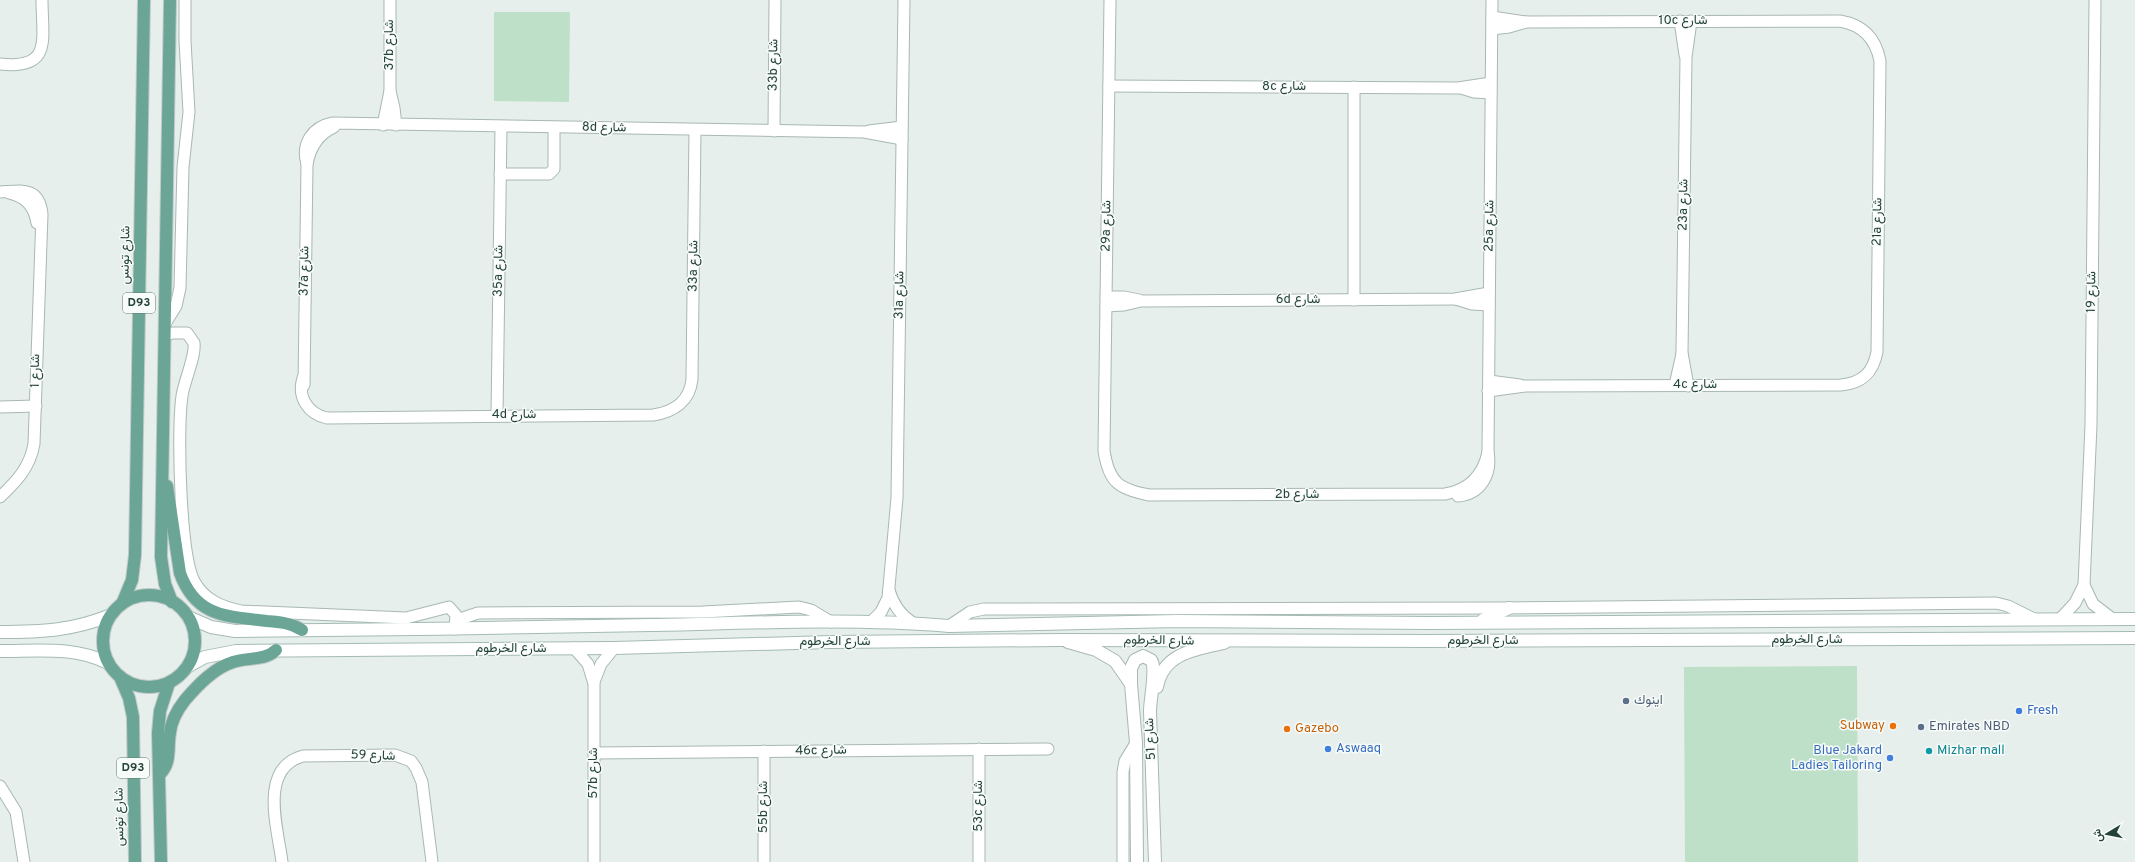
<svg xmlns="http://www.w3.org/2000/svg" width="2135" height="862" viewBox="0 0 2135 862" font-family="Overpass,Vazirmatn,sans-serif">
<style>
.green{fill:#bfe0c8}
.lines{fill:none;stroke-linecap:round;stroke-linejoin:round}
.minor-casing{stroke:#a8b8b2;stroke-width:13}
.tertiary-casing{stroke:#a8b8b2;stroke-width:14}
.secondary-casing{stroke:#a4bbb3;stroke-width:14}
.primary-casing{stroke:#c2cac8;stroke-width:14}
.minor{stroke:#fff;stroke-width:11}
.tertiary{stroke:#fff;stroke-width:12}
.secondary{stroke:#fff;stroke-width:12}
.primary{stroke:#6aa596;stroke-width:12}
.service-dot{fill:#5c6f8a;stroke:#f7fbf9;stroke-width:1.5}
.shop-dot{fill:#3f7fe0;stroke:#f7fbf9;stroke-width:1.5}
.food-dot{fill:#e8710a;stroke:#f7fbf9;stroke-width:1.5}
.culture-dot{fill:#0f9aa8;stroke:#f7fbf9;stroke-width:1.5}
.labels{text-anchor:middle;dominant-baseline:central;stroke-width:3;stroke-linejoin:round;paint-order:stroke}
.shield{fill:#f7fbf9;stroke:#637a73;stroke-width:1}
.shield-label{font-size:12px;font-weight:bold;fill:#24423a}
.street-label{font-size:13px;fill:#24423a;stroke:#f7fbf9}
.service-label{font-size:13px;fill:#4e5e75;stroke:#f7fbf9;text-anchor:start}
.shop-label{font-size:13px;fill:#366cbe;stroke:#f7fbf9;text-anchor:start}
.food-label{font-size:13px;fill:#c56008;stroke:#f7fbf9;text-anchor:end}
.culture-label{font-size:13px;fill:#0d838f;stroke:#f7fbf9;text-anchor:start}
</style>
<rect width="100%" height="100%" fill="#e6efeb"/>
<g class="green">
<polygon points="494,12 570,12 569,102 494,101"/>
<polygon points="1857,666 1858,862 1685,862 1684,667"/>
</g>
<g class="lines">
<g class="minor-casing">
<g id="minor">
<path d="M1110 0 1104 451C1109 482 1118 489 1149 495L1445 494C1469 490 1483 476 1488 452"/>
<polyline points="1680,21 1685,55"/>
<polyline points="1492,29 1509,27 1526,22"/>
<path d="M0 64C53 70 42 39 42 0"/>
<polyline points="1109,86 1458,88 1491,83"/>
<polyline points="1461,88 1474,92 1491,93"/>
<polyline points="390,91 394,108 396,125"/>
<polyline points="383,125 390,91 390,0"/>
<polyline points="774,131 775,0"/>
<polyline points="869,131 902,127"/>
<path d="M307 164C301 144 312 127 333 123L864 132 902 139"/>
<polyline points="500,174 549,174 554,169 554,128"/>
<path d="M0 192C21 191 39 186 42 214L34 444C30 467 17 481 0 497"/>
<path d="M9 193C26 197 34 206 37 223"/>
<polyline points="1106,297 1124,297 1139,300"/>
<polyline points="1456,299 1472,304 1489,305"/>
<polyline points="1354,300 1354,87"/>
<polyline points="1106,306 1124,305 1141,301 1455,299 1489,293"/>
<polyline points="166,322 176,306 180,288 183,167 189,112 185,41 185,0"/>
<path d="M165 335 173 333H187L194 343C196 356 184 381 182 396 177 429 180 554 194 581 204 600 222 607 241 611L406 618 449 607 456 615 455 629"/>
<path d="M303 378C297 397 308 414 327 418L653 415C674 412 690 401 692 379L695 130"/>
<polyline points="1489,381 1520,385"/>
<path d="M304 385 307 164C310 148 318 134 334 127"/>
<polyline points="1675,385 1682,354"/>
<polyline points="1688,386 1682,353 1686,57 1691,21"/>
<path d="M1488 391 1525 386 1841 385C1862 383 1873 373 1877 352L1880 61C1876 39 1863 25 1840 21L1526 22 1492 17"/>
<polyline points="0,407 36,406"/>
<polyline points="497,416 501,127"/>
<path d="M1458 496C1481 494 1492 474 1488 452L1492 0"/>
<polyline points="2084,585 2093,604 2110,617"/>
<path d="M889 590C893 605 900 615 913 623"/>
<polyline points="2061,618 2075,603 2084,585 2091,425 2095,0"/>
<polyline points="457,620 478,613 703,612 799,607 811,610 831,622"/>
<polyline points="871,622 881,612 888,598 897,498 904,0"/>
<polyline points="949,626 970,612 984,609 1499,608 1996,603 2008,606 2034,619"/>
<polyline points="574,648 588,664 594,684 594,862"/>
<polyline points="594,682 601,664 614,648"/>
<polyline points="979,749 979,862"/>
<polyline points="594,753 1048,749"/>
<polyline points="0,786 16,812 24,862"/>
<path d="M282 862C278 829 258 768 303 756L395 755 411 761 416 768 422 782 432 862"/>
<polyline points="764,862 764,751"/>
<polyline points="1123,862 1123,772 1125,761 1136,743"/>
</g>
</g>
<g class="tertiary-casing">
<g id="tertiary">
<polyline points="1068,642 1096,650 1115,661 1131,684 1136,743 1137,862"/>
<path d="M1131 683V668L1135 660 1143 656 1151 660C1157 668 1150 699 1150 711L1155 862"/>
<path d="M1157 687C1163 653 1196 649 1224 643"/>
</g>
</g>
<g class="secondary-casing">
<g id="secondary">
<path d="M188 617 211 627 235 631C374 630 512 628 651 625 750 623 850 618 949 626L1177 621 1429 623 2135 619"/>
<polyline points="1483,620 1509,608"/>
<path d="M0 632C41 632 72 631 111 615"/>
<path d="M0 651C37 651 74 646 108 663"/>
<polyline points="187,667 205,657 236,651 614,648 830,642 1059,640 1428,641 2135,638"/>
</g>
</g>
<g class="primary-casing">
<g id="primary">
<polyline points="170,0 161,557 165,584 172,602"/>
<path d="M167 486 180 573C196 617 226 616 267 621 280 622 291 623 302 630"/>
<circle cx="149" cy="641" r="46"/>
<polyline points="122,604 132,580 135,555 144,0"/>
<polyline points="120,677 129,698 133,717 135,862"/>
<path d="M159 775C172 763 167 749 170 733 171 721 178 709 185 700 198 685 214 668 233 662 247 657 265 661 276 650"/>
<polyline points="161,862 158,733 160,711 169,683"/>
</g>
</g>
<use href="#minor" class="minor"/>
<use href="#tertiary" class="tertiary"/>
<use href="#secondary" class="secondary"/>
<use href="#primary" class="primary"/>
</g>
<g class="service-dot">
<circle cx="1626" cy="701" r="4"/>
<circle cx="1921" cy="727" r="4"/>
</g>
<g class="shop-dot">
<circle cx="2019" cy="711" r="4"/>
<circle cx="1328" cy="749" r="4"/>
<circle cx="1890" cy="758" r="4"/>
</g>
<g class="food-dot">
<circle cx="1893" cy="726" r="4"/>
<circle cx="1287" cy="729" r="4"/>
</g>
<circle class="culture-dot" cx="1929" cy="751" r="4"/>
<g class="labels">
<g class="shield">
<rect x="123" y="293" width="32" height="20" rx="3"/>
<rect x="117" y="758" width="32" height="20" rx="3"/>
</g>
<g class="shield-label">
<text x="139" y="303">D93</text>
<text x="133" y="768">D93</text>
</g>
<g class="street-label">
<text x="1683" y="21">10c شارع</text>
<text transform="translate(390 45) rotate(-90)">37b شارع</text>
<text transform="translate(774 65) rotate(-89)">33b شارع</text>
<text x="1284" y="87">8c شارع</text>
<text transform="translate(604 128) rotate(1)">8d شارع</text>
<text transform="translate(1684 205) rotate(-89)">23a شارع</text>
<text transform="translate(1878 222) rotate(-89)">21a شارع</text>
<text transform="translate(1107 226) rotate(-89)">29a شارع</text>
<text transform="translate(1490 226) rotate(-89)">25a شارع</text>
<text transform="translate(126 255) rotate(-89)">شارع تونس</text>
<text transform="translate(694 266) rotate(-89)">33a شارع</text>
<text transform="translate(305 271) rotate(-89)">37a شارع</text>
<text transform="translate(499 271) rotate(-89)">35a شارع</text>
<text transform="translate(2092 292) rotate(-89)">شارع 19</text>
<text transform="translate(900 295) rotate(-89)">31a شارع</text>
<text x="1298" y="300">6d شارع</text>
<text transform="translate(36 371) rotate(-89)">شارع 1</text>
<text x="1695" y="385">4c شارع</text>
<text x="514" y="415">4d شارع</text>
<text x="1297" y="495">2b شارع</text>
<text x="1807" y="640">شارع الخرطوم</text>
<text transform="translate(1159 641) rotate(1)">شارع الخرطوم</text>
<text x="1483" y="641">شارع الخرطوم</text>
<text x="835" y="642">شارع الخرطوم</text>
<text x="511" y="649">شارع الخرطوم</text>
<text transform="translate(1151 739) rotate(-93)">شارع 51</text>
<text transform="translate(821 751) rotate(-1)">46c شارع</text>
<text transform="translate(373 756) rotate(2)">شارع 59</text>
<text transform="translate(594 773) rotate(-90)">57b شارع</text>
<text transform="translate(979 806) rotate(-90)">53c شارع</text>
<text transform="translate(764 807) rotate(-90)">55b شارع</text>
<text transform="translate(120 817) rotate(-91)">شارع تونس</text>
</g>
<g class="service-label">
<text x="1634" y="701">اينوك</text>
<text x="1929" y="727">Emirates NBD</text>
</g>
<g class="shop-label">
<text x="2027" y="711">Fresh</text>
<text x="1336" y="749">Aswaaq</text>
<text x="1882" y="751" text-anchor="end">Blue Jakard<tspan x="1882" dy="15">Ladies Tailoring</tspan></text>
</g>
<g class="food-label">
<text x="1885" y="726">Subway</text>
<text x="1295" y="729" text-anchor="start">Gazebo</text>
</g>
<g class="culture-label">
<text x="1937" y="751">Mizhar mall</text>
</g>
</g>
<g transform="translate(2107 834) rotate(260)" stroke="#f7fbf9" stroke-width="3" paint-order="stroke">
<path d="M0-3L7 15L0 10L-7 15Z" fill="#24423a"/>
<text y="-6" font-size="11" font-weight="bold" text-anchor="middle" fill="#24423a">ش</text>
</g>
</svg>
